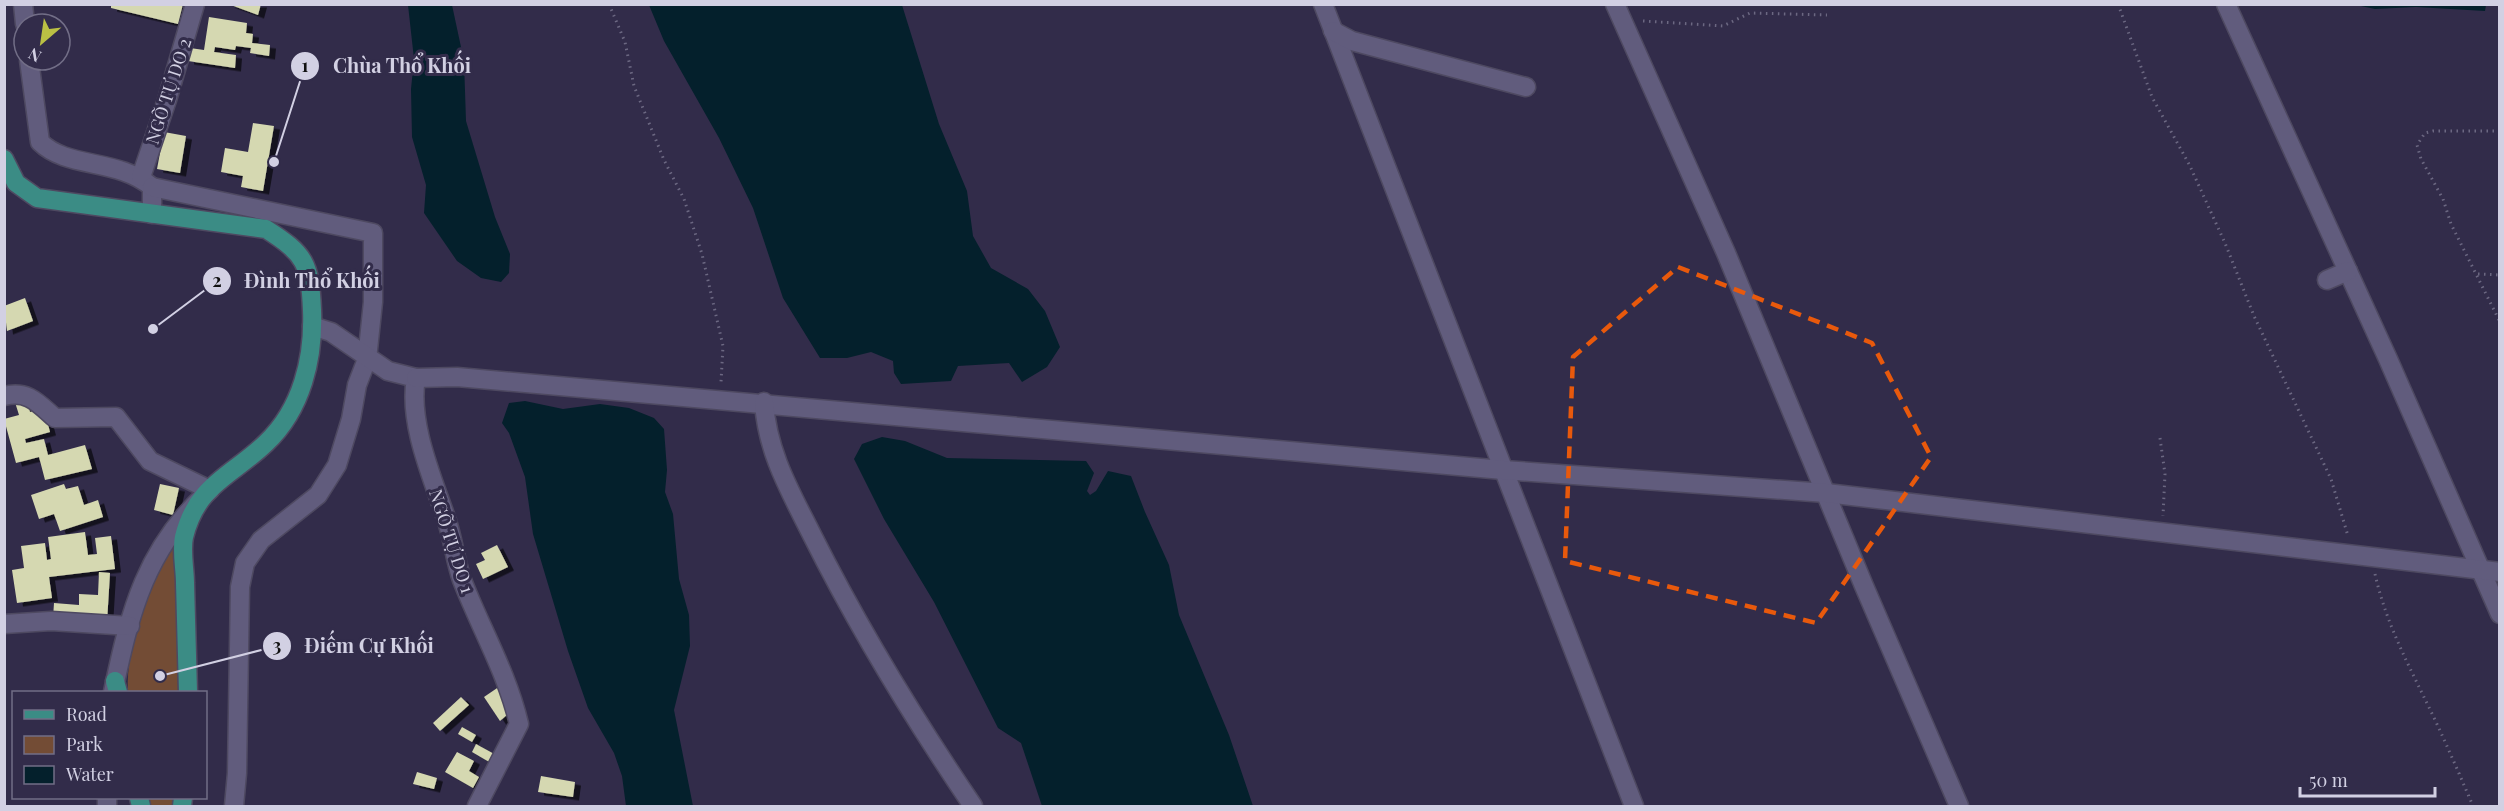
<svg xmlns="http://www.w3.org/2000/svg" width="2504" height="811" viewBox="0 0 2504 811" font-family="'Playfair Display',serif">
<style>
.green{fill:#734c35}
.water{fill:#04202c}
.building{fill:#d5d8b1;filter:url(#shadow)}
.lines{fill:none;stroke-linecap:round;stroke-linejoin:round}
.minor-casing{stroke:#4e4961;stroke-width:21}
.major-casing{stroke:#4e4961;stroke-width:21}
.path{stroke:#6c6882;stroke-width:3;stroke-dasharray:1.5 4.5;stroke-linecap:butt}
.minor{stroke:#615c7d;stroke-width:18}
.major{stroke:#3b8c85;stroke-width:18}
.marked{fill:none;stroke:#e8590c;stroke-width:4.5;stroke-dasharray:12 8;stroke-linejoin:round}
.labels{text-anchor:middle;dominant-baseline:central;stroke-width:6;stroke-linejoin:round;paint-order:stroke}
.street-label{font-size:18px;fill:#d2d0e3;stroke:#322c4a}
.leader{fill:none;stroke:#d2d0e3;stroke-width:2}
.callout-dot{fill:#d2d0e3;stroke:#322c4a;stroke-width:2}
.mark-label{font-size:18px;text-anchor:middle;font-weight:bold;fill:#111}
.callout-label{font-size:20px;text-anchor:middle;font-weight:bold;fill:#d2d0e3;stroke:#322c4a;stroke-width:6;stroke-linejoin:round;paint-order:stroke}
</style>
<defs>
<filter id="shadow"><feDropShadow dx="6" dy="3.5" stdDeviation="0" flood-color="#0009"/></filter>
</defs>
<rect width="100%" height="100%" fill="#322c4a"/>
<g class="green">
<path d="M176 539 178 692H128C125 646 150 578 176 539Z"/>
<polygon points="147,798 175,798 174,806 149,806"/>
</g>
<g class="water">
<polygon points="408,5 452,5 464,61 466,121 495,217 510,254 509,273 501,282 481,278 457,261 424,213 426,185 412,137 411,89 414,59"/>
<polygon points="649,5 902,5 939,124 967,191 973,236 991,268 1028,289 1045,311 1060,347 1047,367 1022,382 1009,363 958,366 951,381 901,384 894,373 893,361 871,352 847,358 820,358 783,298 753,208 719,138 664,41"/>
<polygon points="2356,5 2486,5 2485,11 2416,7 2375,9"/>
<polygon points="525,401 563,409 600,404 629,408 654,418 664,429 667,470 665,492 673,514 679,579 689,615 690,646 674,710 693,806 626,806 622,776 614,753 588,708 568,651 533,534 525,477 509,433 502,423 509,403"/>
<polygon points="882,437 905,441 947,458 1086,461 1094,473 1087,491 1090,495 1096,491 1108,471 1131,476 1145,512 1169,565 1179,615 1229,735 1253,806 1042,806 1021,743 998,728 934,602 884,519 854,459 862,444"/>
</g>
<g class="building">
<polygon points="111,4 183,4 178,24 111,8"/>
<polygon points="228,4 261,4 258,15"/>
<polygon points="209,17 247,23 246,33 253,34 252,43 270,45 269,56 250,53 251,48 236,46 235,50 215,47 214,52 236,55 235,68 188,61 190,48 204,50"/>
<polygon points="253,123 274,126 263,191 241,187 243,176 221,172 225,148 248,152"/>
<polygon points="164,132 186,136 180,173 157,169"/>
<polygon points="25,298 33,321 7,331 4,306"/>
<polygon points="26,396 30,412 44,409 50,432 25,439 26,443 44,439 48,455 85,445 92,469 45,480 39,457 16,463 4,419 19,415 14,399"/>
<polygon points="64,484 66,489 78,486 84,505 98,500 103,517 60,531 54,514 39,519 31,495"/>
<polygon points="160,484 179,488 173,515 154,510"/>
<polygon points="85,532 88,555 97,554 95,538 111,536 115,569 49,577 52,598 17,603 12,570 24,568 21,546 45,543 47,560 51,559 48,537"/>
<polygon points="497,545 508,567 483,579 476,564 485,560 481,553"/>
<polygon points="99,572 110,573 107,622 53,618 54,603 79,605 79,594 98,595"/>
<polygon points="506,682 515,708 500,721 484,697"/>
<polygon points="461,697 469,705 440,731 433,723"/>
<polygon points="462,727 476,735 472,742 458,734"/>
<polygon points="476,744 496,755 491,763 472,752"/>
<polygon points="457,752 474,761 469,771 479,777 473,788 445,772"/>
<polygon points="417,772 437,778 434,789 413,784"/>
<polygon points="541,776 575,782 573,797 538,792"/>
</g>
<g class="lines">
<g class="minor-casing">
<g id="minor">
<polyline points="23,4 25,24"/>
<polyline points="1323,4 1634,806"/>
<polyline points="1615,4 1726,253 1864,586 1959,806"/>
<polyline points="2226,4 2388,359 2500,614"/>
<polyline points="1333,31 1352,41 1526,87"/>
<path d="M29 60 40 142C67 169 118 158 152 187V214"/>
<polyline points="141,177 167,100 195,4"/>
<polyline points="152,187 373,233 373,302 367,359 357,385 351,419 337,465 318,495 261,540 245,563 240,587 237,773 234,806"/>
<polyline points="2327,280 2348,271"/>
<path d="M312 326 331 332 388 371 416 378C408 422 432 477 446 518 453 538 455 560 462 580 481 629 507 673 519 724L477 806"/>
<polyline points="416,378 457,377 1503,470 1826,493 2500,572"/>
<path d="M4 396C28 390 38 403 55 418L116 417 150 461 210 490C146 547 130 611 113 692"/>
<path d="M764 402C767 452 790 491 812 535 859 629 914 719 973 806"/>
<polyline points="4,624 51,621 130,626"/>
<polyline points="107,806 107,798"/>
</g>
</g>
<g class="major-casing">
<g id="major">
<path d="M4 159 16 183 37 198 266 229C305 254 310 263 312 310 314 358 302 409 266 443 232 476 197 484 184 537 181 551 185 569 185 583 186 619 187 656 188 692"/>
<polyline points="115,681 118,692"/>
<polyline points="139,798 141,806"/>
<polyline points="182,806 183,798"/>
</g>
</g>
<g class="path">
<polyline points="609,4 625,42 634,86 664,160 684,199 702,254 723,346 721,382"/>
<polyline points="2118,4 2152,97 2189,164 2225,243 2254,316 2331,479 2348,536"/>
<polyline points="1643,21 1723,26 1750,13 1827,15"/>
<polyline points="2500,131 2433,131 2425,133 2417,145 2421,159 2443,199 2451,224 2500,322"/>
<polyline points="2478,274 2500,275"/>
<polyline points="2160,438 2165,474 2163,516"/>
<path d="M2375 574C2387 628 2413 673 2436 722 2449 750 2461 778 2473 806"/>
</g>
<use href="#minor" class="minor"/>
<use href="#major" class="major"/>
</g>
<path class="marked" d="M1678 267 1872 343 1931 457 1816 623 1565 561 1573 357Z"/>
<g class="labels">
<g class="street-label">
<text transform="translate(168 91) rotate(-72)">NGÕ TỰ DO 2</text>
<text transform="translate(452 541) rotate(72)">NGÕ TỰ DO 1</text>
</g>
</g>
<path class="leader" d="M274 162L305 66M153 329L217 281M160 676L277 646"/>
<g class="callout-dot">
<circle cx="274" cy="162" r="6"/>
<circle cx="153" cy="329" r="6"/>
<circle cx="160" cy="676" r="6"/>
<circle cx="305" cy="66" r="15"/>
<circle cx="217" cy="281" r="15"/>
<circle cx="277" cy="646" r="15"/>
</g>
<g class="mark-label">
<text x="305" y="72">1</text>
<text x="217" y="287">2</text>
<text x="277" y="652">3</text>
</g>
<g class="callout-label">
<text x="402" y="73">Chùa Thổ Khối</text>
<text x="312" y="288">Đình Thổ Khối</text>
<text x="369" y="653">Điếm Cự Khối</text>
</g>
<rect width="2504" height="811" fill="none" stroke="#d2d0e3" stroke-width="12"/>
<rect x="12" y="691" width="195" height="108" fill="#322c4a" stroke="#726e87" stroke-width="1.5"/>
<rect x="24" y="710" width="30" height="9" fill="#3b8c85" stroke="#726e87" stroke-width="1.5"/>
<text x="66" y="721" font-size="18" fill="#d2d0e3">Road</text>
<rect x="24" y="736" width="30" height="18" fill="#734c35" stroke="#726e87" stroke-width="1.5"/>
<text x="66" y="751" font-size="18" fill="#d2d0e3">Park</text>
<rect x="24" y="766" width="30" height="18" fill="#04202c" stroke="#726e87" stroke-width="1.5"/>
<text x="66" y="781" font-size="18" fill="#d2d0e3">Water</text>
<g transform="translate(42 42) rotate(209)"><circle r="28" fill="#322c4a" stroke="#726e87" stroke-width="1.5"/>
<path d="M0-4.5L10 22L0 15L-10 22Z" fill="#bbc044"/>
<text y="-9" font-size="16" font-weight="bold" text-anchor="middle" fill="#d2d0e3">N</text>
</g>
<path d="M2300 787v9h135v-9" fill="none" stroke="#d2d0e3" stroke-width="3"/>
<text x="2309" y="787" font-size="18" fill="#d2d0e3" stroke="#322c4a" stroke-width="4.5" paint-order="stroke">50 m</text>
</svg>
